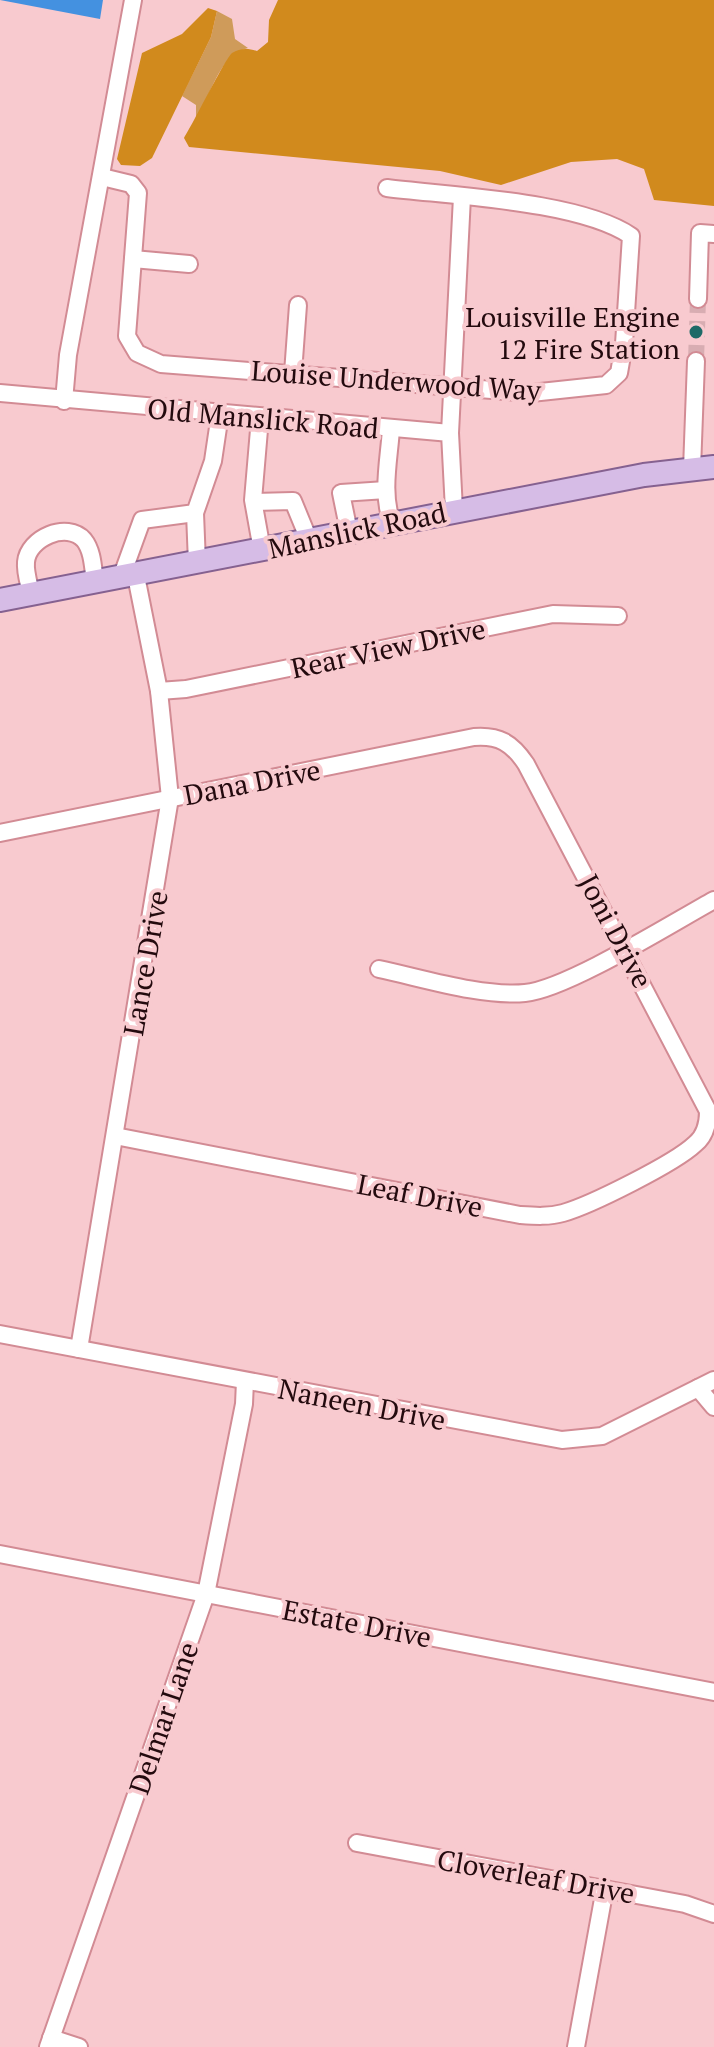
<svg xmlns="http://www.w3.org/2000/svg" width="714" height="2047" viewBox="0 0 714 2047" font-family="'PT Serif',serif">
<style>
.green{fill:#cf9b5a}
.forest{fill:#d18a1d}
.water{fill:#4491e0}
.lines{fill:none;stroke-linecap:round;stroke-linejoin:round}
.minor-tunnel{stroke:#d8adb2;stroke-width:16;stroke-dasharray:16 8;stroke-linecap:butt}
.minor-casing{stroke:#d28b94;stroke-width:20}
.major-casing{stroke:#856190;stroke-width:26}
.minor{stroke:#fff;stroke-width:16}
.major{stroke:#d6bce6;stroke-width:22}
.poi-dot{fill:#1e6a67;stroke:#f8cacf;stroke-width:3}
.labels{text-anchor:middle;dominant-baseline:central;stroke-width:8;stroke-linejoin:round;paint-order:stroke}
.poi-label{font-size:28px;fill:#230a0e;stroke:#f8cacf;text-anchor:end}
.street-label{font-size:28px;fill:#230a0e;stroke:#f8cacf}
</style>
<rect width="100%" height="100%" fill="#f8cacf"/>
<path class="green" d="M217 11 232 19 235 39 248 48C218 56 212 94 196 118V105L182 96 211 37Z"/>
<g class="forest">
<path d="M278 0H714V206L654 200 644 169 617 159 571 162 501 185 440 171 189 147 184 138C193 124 225 59 232 53 240 48 248 48 257 51L268 42 269 20Z"/>
<polygon points="208,8 217,11 211,37 152,158 140,166 121,165 117,159 142,53 182,34"/>
</g>
<polygon class="water" points="0,0 103,0 100,19"/>
<g class="lines">
<polyline class="minor-tunnel" points="696,361 698,299"/>
<g class="minor-casing">
<g id="minor">
<path d="M102 177 131 184 138 193 127 336 137 353 161 364 531 393 606 385 619 373 624 344 631 236C580 201 451 196 387 188"/>
<polyline points="133,259 189,264"/>
<polyline points="698,299 700,233 714,234"/>
<polyline points="293,373 298,305"/>
<polyline points="0,393 450,433 454,510"/>
<polyline points="64,401 68,355 133,0"/>
<polyline points="260,418 253,500 262,550"/>
<path d="M391 429C389 460 381 493 392 523"/>
<polyline points="450,433 462,197"/>
<polyline points="692,469 696,361"/>
<polyline points="254,502 293,501 309,540"/>
<polyline points="195,513 197,563"/>
<polyline points="349,532 341,493 386,490"/>
<polyline points="121,578 142,520 195,513 213,461 220,414"/>
<path d="M31 593C29 584 25 572 26 562 28 538 67 521 84 540 93 551 93 569 95 582"/>
<polyline points="159,691 186,689 553,614 618,616"/>
<path d="M0 833 474 737C499 735 512 743 526 764L708 1111C708 1124 705 1136 695 1144 675 1163 591 1205 563 1213 549 1217 535 1216 520 1215L115 1136"/>
<path d="M379 969C422 978 482 997 525 993 567 989 672 923 714 900"/>
<polyline points="0,1334 562,1440 602,1436 714,1380"/>
<polyline points="79,1349 170,798 159,691 136,576"/>
<polyline points="698,1388 714,1407"/>
<polyline points="0,1554 714,1692"/>
<polyline points="357,1843 685,1904 714,1914"/>
<polyline points="51,2038 79,2047"/>
<polyline points="48,2047 206,1594 244,1404 245,1381"/>
<polyline points="576,2047 605,1888"/>
</g>
</g>
<g class="major-casing">
<polyline id="major" points="0,600 644,475 714,467"/>
</g>
<use href="#minor" class="minor"/>
<use href="#major" class="major"/>
</g>
<circle class="poi-dot" cx="696" cy="332" r="8"/>
<g class="labels">
<g class="poi-label">
<text x="680" y="316">Louisville Engine<tspan x="680" dy="32">12 Fire Station</tspan></text>
</g>
<g class="street-label">
<text transform="translate(396 380) rotate(4)">Louise Underwood Way</text>
<text transform="translate(263 418) rotate(5)">Old Manslick Road</text>
<text transform="translate(357 530) rotate(-12)">Manslick Road</text>
<text transform="translate(388 648) rotate(-12)">Rear View Drive</text>
<text transform="translate(252 782) rotate(-11)">Dana Drive</text>
<text transform="translate(616 931) rotate(62)">Joni Drive</text>
<text transform="translate(145 963) rotate(-80)">Lance Drive</text>
<text transform="translate(420 1195) rotate(11)">Leaf Drive</text>
<text transform="translate(362 1404) rotate(11)">Naneen Drive</text>
<text transform="translate(357 1623) rotate(11)">Estate Drive</text>
<text transform="translate(163 1718) rotate(-71)">Delmar Lane</text>
<text transform="translate(536 1876) rotate(10)">Cloverleaf Drive</text>
</g>
</g>
</svg>
